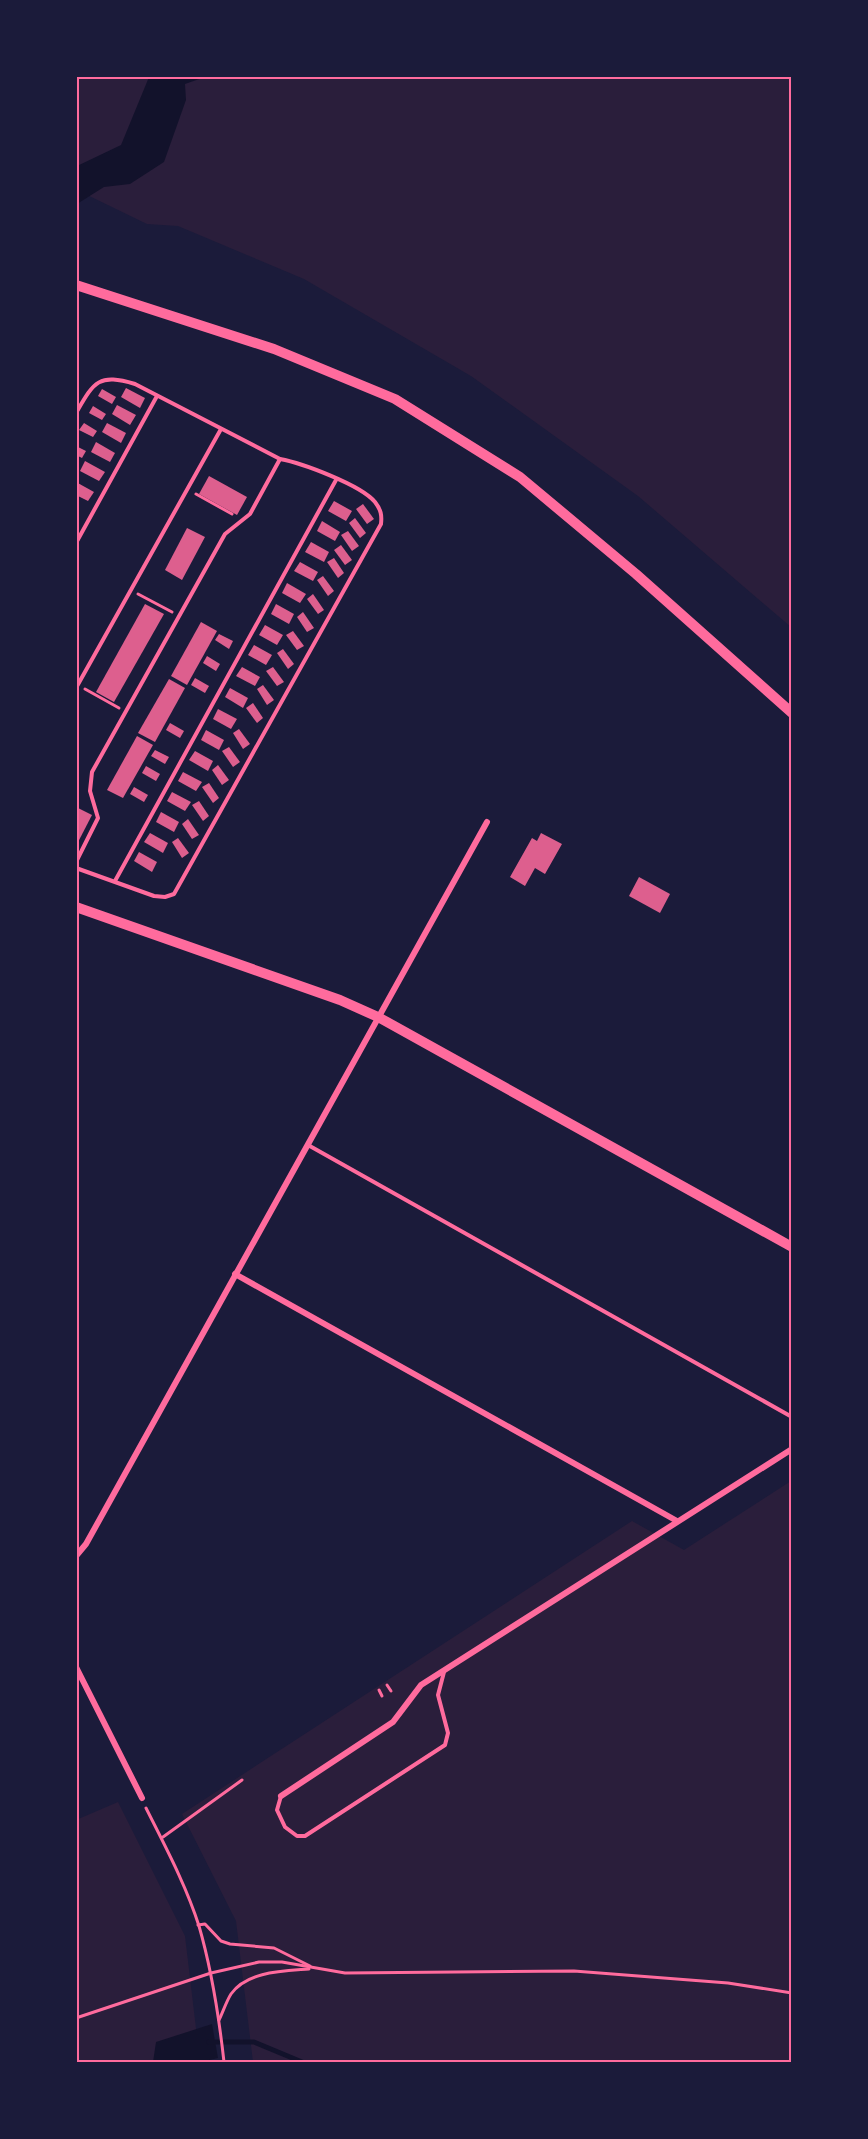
<svg xmlns="http://www.w3.org/2000/svg" width="868" height="2139" viewBox="0 0 868 2139" font-family="'Open Sans',sans-serif">
<style>
.green{fill:#2a1e3b}
.water{fill:#12122b}
.lines{fill:none;stroke-linecap:round;stroke-linejoin:round}
.stream{stroke:#12122b;stroke-width:5}
.building{fill:#dd5f8e}
.path{stroke:#ff6b9d;stroke-width:3}
.service{stroke:#ff6b9d;stroke-width:4}
.minor{stroke:#ff6b9d;stroke-width:6}
.secondary{stroke:#ff6b9d;stroke-width:10}
.neatline{fill:none;stroke:#ff6b9d;stroke-width:2}
</style>
<rect width="100%" height="100%" fill="#1b1b3a"/>
<g class="green">
<polygon points="76,77 791,77 791,627 638,496 471,376 304,279 178,226 147,224 77,190"/>
<polygon points="791,1481 791,2062 253,2062 236,1921 182,1814 632,1521 684,1550"/>
<polygon points="118,1802 185,1936 200,2062 77,2062 76,1820"/>
</g>
<g class="water">
<polygon points="149,77 205,77 185,84 186,100 164,162 130,184 104,187 77,204 77,166 121,145"/>
<polygon points="212,2024 218,2058 201,2062 153,2062 156,2042"/>
</g>
<g class="lines">
<polyline class="stream" points="209,2042 254,2042 302,2062"/>
</g>
<g class="building">
<polygon points="126,388 145,398 140,408 121,397"/>
<polygon points="102,389 116,397 112,404 98,396"/>
<polygon points="117,405 136,415 130,425 112,414"/>
<polygon points="93,406 106,414 102,420 89,413"/>
<polygon points="84,423 97,431 93,437 79,430"/>
<polygon points="107,423 126,433 121,443 102,432"/>
<polygon points="96,442 115,453 110,462 91,452"/>
<polygon points="76,446 86,451 82,458 76,455"/>
<polygon points="85,461 105,472 99,481 80,471"/>
<polygon points="209,476 247,497 237,515 199,494"/>
<polygon points="76,482 94,492 88,501 76,495"/>
<polygon points="334,501 352,511 346,521 328,511"/>
<polygon points="363,504 374,519 367,524 356,509"/>
<polygon points="355,518 366,533 360,538 349,523"/>
<polygon points="322,521 340,532 335,541 317,531"/>
<polygon points="187,528 205,537 182,580 165,570"/>
<polygon points="348,531 359,546 352,551 341,535"/>
<polygon points="311,542 329,552 324,562 305,552"/>
<polygon points="341,545 352,560 345,565 334,550"/>
<polygon points="334,558 344,573 338,578 327,562"/>
<polygon points="300,562 318,572 313,581 294,571"/>
<polygon points="323,576 334,591 328,596 317,580"/>
<polygon points="287,583 306,594 300,603 282,593"/>
<polygon points="313,594 324,610 318,614 307,599"/>
<polygon points="145,604 164,614 114,702 96,692"/>
<polygon points="276,604 294,614 289,624 271,614"/>
<polygon points="303,612 314,628 307,632 297,617"/>
<polygon points="201,622 217,631 187,685 171,676"/>
<polygon points="265,625 283,635 277,645 259,635"/>
<polygon points="293,631 304,646 297,650 286,635"/>
<polygon points="219,634 233,641 229,649 215,640"/>
<polygon points="254,645 272,655 266,665 248,655"/>
<polygon points="283,649 294,664 288,669 277,653"/>
<polygon points="207,656 220,664 216,671 203,663"/>
<polygon points="242,667 260,677 255,686 236,676"/>
<polygon points="273,667 284,682 277,686 266,671"/>
<polygon points="195,678 209,686 205,693 191,685"/>
<polygon points="169,679 185,688 155,742 138,733"/>
<polygon points="263,685 274,700 267,705 257,689"/>
<polygon points="230,688 248,698 243,708 225,697"/>
<polygon points="253,703 263,718 257,723 246,708"/>
<polygon points="218,709 237,719 231,729 213,719"/>
<polygon points="170,723 184,731 180,738 166,730"/>
<polygon points="239,729 250,744 243,749 233,733"/>
<polygon points="206,730 224,740 219,750 201,740"/>
<polygon points="137,736 153,745 123,798 107,790"/>
<polygon points="229,747 240,762 233,767 222,751"/>
<polygon points="155,750 169,757 165,764 151,756"/>
<polygon points="195,751 213,761 208,771 189,760"/>
<polygon points="218,765 229,780 222,785 212,770"/>
<polygon points="146,766 160,774 156,781 142,773"/>
<polygon points="183,772 202,782 196,791 178,781"/>
<polygon points="209,783 219,798 213,803 202,787"/>
<polygon points="134,787 148,795 144,802 130,794"/>
<polygon points="172,792 191,802 185,811 167,801"/>
<polygon points="199,801 209,816 203,821 192,805"/>
<polygon points="76,807 92,815 76,846"/>
<polygon points="161,812 179,822 174,832 156,822"/>
<polygon points="188,819 199,835 192,839 182,824"/>
<polygon points="150,833 168,843 163,853 144,842"/>
<polygon points="541,833 562,844 545,874 535,868 525,886 510,877 532,838 537,841"/>
<polygon points="178,838 189,853 182,858 172,842"/>
<polygon points="139,852 157,862 152,872 134,861"/>
<polygon points="639,877 670,894 660,913 629,896"/>
</g>
<g class="lines">
<g class="path">
<polyline points="196,494 232,514"/>
<polyline points="138,594 172,612"/>
<polyline points="85,689 119,708"/>
<polyline points="387,1685 391,1691"/>
<polyline points="379,1690 382,1696"/>
<path d="M146 1808C165 1846 186 1885 199 1926 212 1971 219 2017 224 2062"/>
<polyline points="163,1837 242,1780"/>
<polyline points="198,1925 205,1924 221,1941 230,1944 274,1948 310,1966"/>
<polyline points="76,2018 211,1973 259,1962 282,1962 345,1973 574,1971 728,1983 792,1993"/>
<path d="M219 2020C223 2012 226 2002 231 1994 247 1971 284 1971 309 1969"/>
</g>
<g class="service">
<path d="M76 413C94 382 98 373 135 384L280 459C302 463 361 485 375 502 381 510 382 515 381 524L174 894 165 897 154 896 76 868"/>
<polyline points="76,543 157,396"/>
<polyline points="76,688 221,429"/>
<polyline points="76,862 98,818 90,791 92,772 225,534 250,514 280,459"/>
<polyline points="115,881 336,480"/>
<polyline points="308,1145 792,1417"/>
<polyline points="281,1796 277,1810 285,1827 297,1836 305,1836 445,1745 448,1733 438,1695 444,1672"/>
</g>
<g class="minor">
<polyline points="235,1274 677,1521"/>
<polyline points="76,1556 86,1544 487,822"/>
<polyline points="76,1667 142,1798"/>
<polyline points="281,1796 393,1722 421,1685 792,1449"/>
</g>
<g class="secondary">
<polyline points="76,285 274,349 395,399 520,477 636,574 792,713"/>
<polyline points="76,907 340,1000 378,1017 792,1247"/>
</g>
</g>
<rect width="868" height="2139" fill="none" stroke="#1b1b3a" stroke-width="156"/>
<rect x="78" y="78" width="712" height="1983" class="neatline"/>
</svg>
